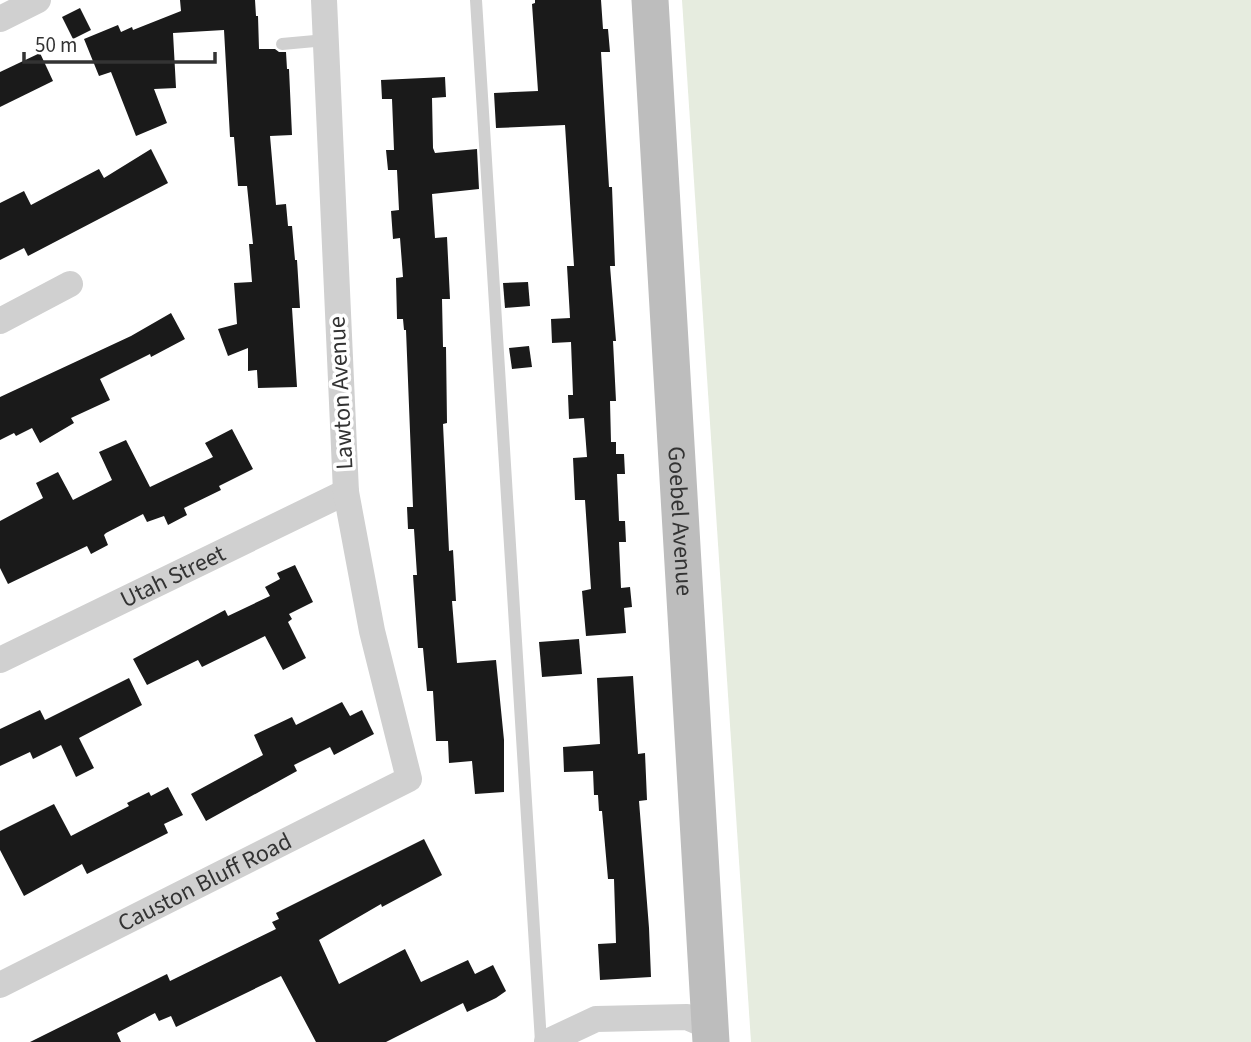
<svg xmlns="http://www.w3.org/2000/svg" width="1251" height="1042" viewBox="0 0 1251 1042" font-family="'Source Sans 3',sans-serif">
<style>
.green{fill:#e6ecdf}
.building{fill:#1a1a1a}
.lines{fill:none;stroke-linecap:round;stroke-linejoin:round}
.lane{stroke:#d0d0d0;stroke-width:12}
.street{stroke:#d0d0d0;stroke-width:26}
.secondary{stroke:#bdbdbd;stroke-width:37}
.labels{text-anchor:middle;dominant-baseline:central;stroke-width:7;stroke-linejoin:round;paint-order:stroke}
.street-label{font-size:24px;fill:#333;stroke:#fff}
</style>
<rect width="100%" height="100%" fill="#fff"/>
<polygon class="green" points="682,0 1251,0 1251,1042 751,1042"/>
<g class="building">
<polygon points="180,0 255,0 256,16 258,16 259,49 275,49 279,52 286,52 287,69 289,69 292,135 270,136 276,205 286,204 288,226 292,226 295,260 297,260 300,308 292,308 297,387 258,388 257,370 248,371 248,348 228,356 218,329 237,324 234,283 252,282 249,244 253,244 247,186 238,186 234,137 230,137 224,30 173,33 176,88 154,89 167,123 136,136 111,72 99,76 84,39 118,25 121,32 132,27 133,30 181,11"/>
<polygon points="535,0 601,0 603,29 608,29 610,52 601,52 609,187 612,187 615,266 610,266 616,341 613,341 616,401 610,401 611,442 616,442 616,454 624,454 625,474 617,474 619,521 625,521 626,542 619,542 621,588 630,587 632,607 624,608 626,633 586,636 582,591 591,589 585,500 575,500 573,458 587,457 584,418 569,419 568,395 573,395 571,342 552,343 551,319 570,318 567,266 574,266 565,125 496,128 494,93 538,91 532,4 535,3"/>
<polygon points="80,8 91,30 73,39 62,17"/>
<polygon points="40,53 53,81 0,107 0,72"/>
<polygon points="445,77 446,97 432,98 433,148 435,153 477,149 479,189 432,194 435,238 447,237 450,299 442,299 443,347 446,347 447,423 443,424 449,551 453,550 456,601 452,601 457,663 496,660 504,740 504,792 475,794 472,761 449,763 448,741 436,741 433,691 427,691 423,648 418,648 413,575 417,575 414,529 408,529 407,507 413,507 406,330 404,330 403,319 397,319 396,278 403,277 400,238 393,239 391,211 399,210 397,170 388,170 386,150 394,150 392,99 382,99 381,80"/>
<polygon points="151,149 168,183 28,256 24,248 0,260 0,203 24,191 31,205 99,169 104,178"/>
<polygon points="528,282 530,306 505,308 503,283"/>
<polygon points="171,313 185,339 151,357 150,354 100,379 110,400 71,418 74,423 40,443 32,428 16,436 14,433 0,440 0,397 131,336"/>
<polygon points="529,346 532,367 512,369 509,348"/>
<polygon points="232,429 253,469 219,486 221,490 184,508 187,515 168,525 164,516 147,522 143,514 106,533 104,535 108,545 91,554 87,546 8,584 0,568 0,521 43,498 36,483 58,472 73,500 112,480 99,452 126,440 150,487 213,457 205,443"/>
<polygon points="295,565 313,602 289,614 292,619 288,622 306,658 283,670 265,636 202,667 198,660 147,685 133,659 225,610 228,616 270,596 265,587 280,579 277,573"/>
<polygon points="579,639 582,674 542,677 539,642"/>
<polygon points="633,676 638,754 645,753 647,800 639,801 649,928 651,977 600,980 598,944 616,943 614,879 608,879 602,811 599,811 598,795 594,795 593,771 564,772 563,747 600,744 597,678"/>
<polygon points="129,678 142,705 79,738 94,768 76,777 61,745 33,759 30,752 0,766 0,729 40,710 45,720"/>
<polygon points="342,702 350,716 362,710 374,734 334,755 330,747 294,765 297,771 206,821 191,794 263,755 254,735 292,717 296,725"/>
<polygon points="168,787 183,815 164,824 168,833 87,874 82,864 24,896 0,850 0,831 54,804 71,836 129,806 127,803 149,792 151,796"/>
<polygon points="424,839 442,875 382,907 381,904 319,940 339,984 405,949 421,982 468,960 475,974 493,965 506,991 496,998 467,1012 463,1003 386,1042 316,1042 281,976 176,1027 171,1016 159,1021 155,1013 117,1033 121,1042 30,1042 167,974 170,981 276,929 272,922 279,919 276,913"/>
</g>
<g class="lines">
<g class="lane">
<polyline points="476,0 541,1042"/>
<polyline points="282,44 326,40"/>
</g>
<g class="street">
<polyline points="0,19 38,0"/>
<polyline points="0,321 70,284"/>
<path id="s1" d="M0 660 346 492"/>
<path id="s2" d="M0 985 409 779 372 631 346 492 324 0"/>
<polyline points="547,1042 596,1019 687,1017 710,1027"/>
</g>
<path class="secondary" id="s3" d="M650 0 711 1042"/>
</g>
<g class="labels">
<g class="street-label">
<text transform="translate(341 393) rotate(-93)">Lawton Avenue</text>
<text stroke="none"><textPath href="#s3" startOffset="522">Goebel Avenue</textPath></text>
<text stroke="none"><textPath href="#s1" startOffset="192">Utah Street</textPath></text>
<text stroke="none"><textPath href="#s2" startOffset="229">Causton Bluff Road</textPath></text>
</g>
</g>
<path d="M24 52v10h191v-10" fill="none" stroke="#333333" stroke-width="3.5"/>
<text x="35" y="52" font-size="21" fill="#333333" stroke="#ffffff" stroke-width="5" paint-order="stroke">50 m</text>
</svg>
